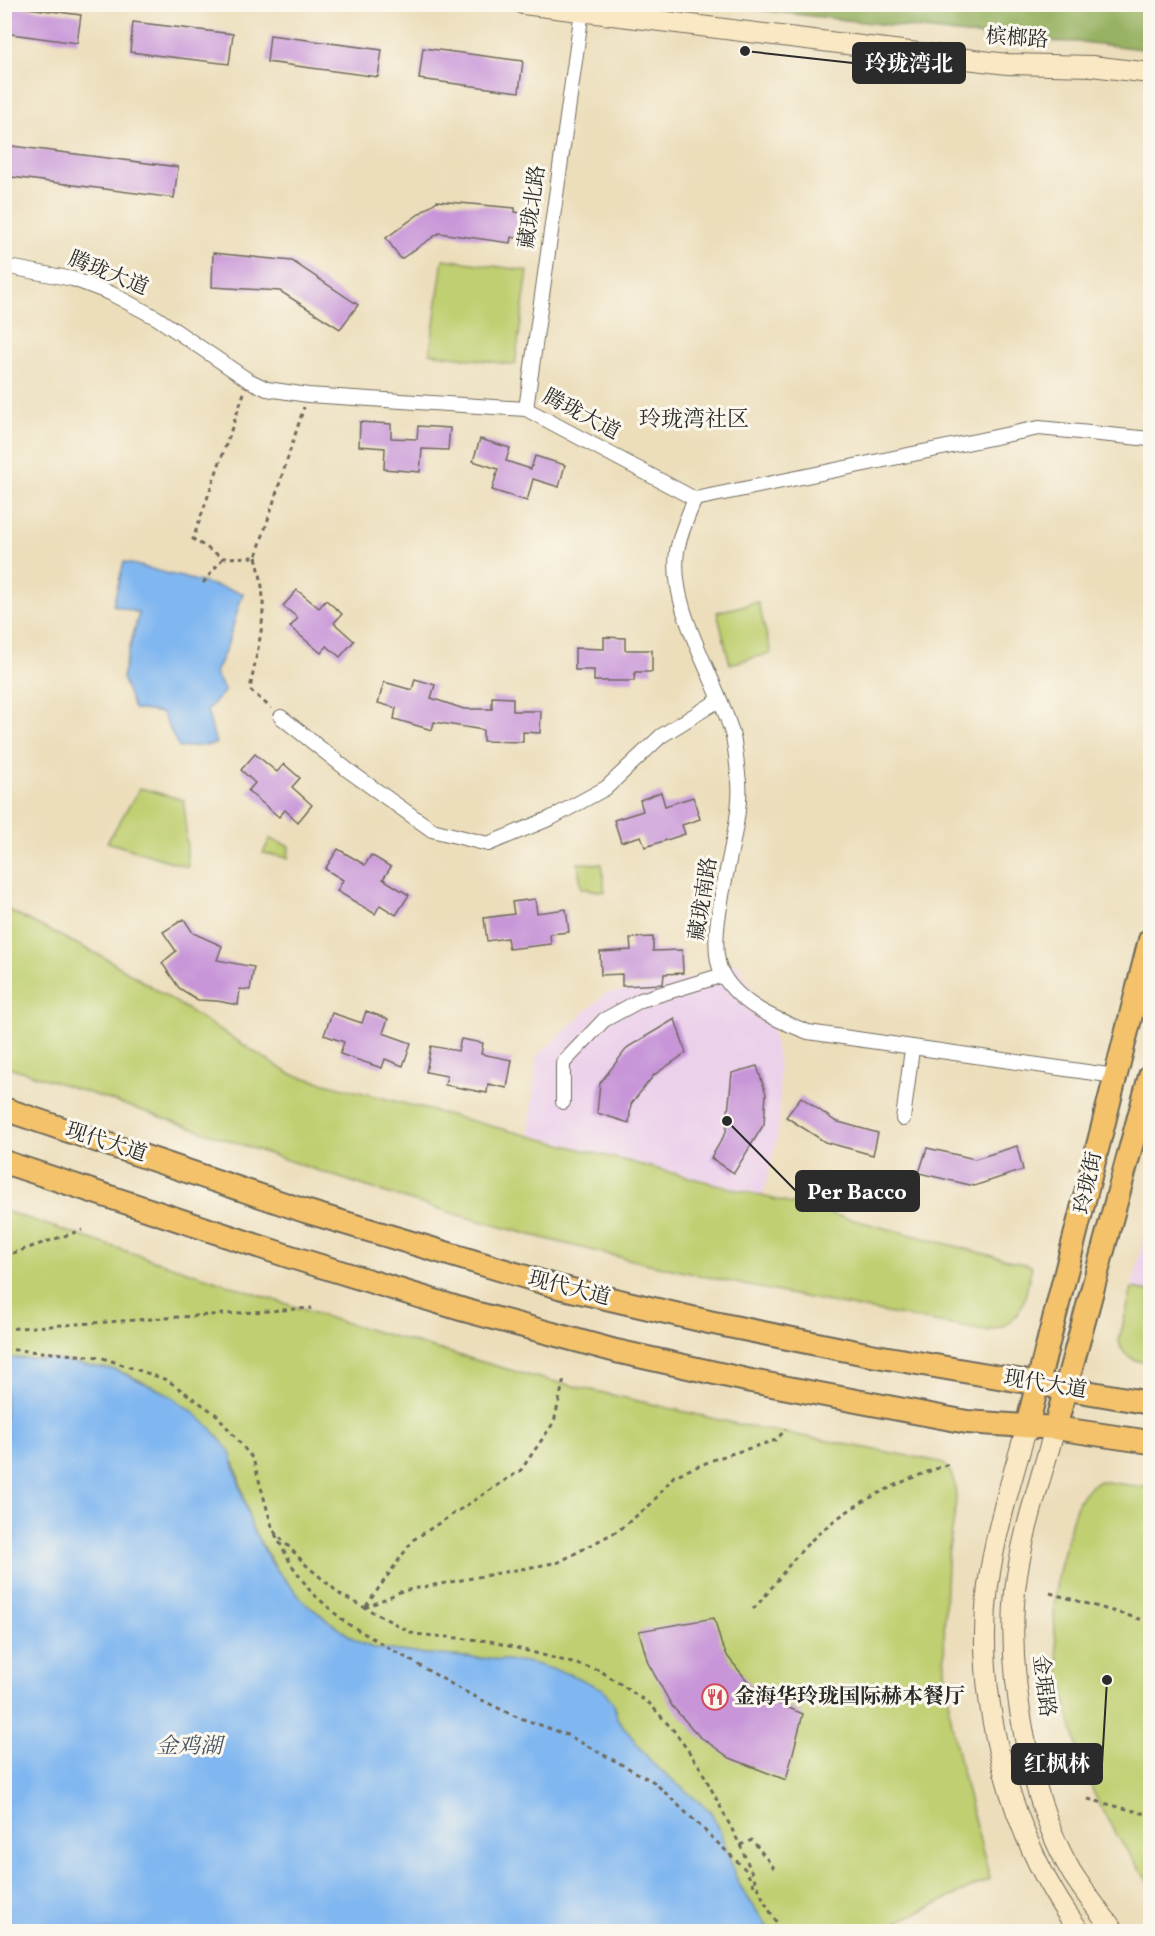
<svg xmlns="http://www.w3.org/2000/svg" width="1155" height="1936" viewBox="0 0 1155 1936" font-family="Vollkorn,'Noto Serif SC',serif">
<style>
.built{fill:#ecd1eb}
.green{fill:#c0cf71;stroke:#767d4e;stroke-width:1.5}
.forest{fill:#98b263;stroke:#626e47;stroke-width:1.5}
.water{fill:#81b7f0;stroke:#56718e;stroke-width:1.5}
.building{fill:#c795d8}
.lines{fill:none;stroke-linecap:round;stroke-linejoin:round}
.minor-casing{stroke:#6f6a5d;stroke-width:16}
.secondary-casing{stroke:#6f6a5d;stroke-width:22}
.primary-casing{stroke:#6f6a5d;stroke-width:26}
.path{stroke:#6f6a5d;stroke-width:3;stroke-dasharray:4.5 4.5;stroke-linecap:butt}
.minor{stroke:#fff;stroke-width:14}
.secondary{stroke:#fae7c3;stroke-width:20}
.primary{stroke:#f3c26a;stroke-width:22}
.labels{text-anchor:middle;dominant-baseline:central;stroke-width:6;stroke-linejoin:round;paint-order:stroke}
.street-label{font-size:21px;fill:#2b2b2b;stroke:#fbf7ec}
.poi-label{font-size:21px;font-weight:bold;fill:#2b2b2b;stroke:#fbf7ec;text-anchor:start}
.neighbourhood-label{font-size:22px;fill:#2b2b2b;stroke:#fbf7ec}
.water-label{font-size:22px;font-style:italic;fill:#455566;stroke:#fbf7ec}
.leader{fill:none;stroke:#2b2b2b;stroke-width:2}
.callout-dot{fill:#2b2b2b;stroke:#fbf7ec;stroke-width:2}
.callout{fill:#2b2b2b;stroke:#2b2b2b;stroke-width:2}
.callout-label{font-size:22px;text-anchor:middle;font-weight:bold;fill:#fff}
</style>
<rect width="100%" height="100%" fill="#fbf7ec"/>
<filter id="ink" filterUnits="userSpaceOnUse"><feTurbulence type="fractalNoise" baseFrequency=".0167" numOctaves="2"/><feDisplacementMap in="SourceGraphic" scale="12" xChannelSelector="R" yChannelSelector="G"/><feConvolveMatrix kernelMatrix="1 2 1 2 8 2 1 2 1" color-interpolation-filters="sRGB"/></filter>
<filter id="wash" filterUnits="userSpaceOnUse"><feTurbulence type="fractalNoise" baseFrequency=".008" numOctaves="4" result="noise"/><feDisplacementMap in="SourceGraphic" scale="24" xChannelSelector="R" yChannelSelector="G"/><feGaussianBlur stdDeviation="1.35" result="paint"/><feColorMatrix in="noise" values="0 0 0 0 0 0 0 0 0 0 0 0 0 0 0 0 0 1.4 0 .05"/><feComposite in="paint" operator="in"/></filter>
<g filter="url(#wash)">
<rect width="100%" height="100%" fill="#ecdebb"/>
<g class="built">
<polygon points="737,963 769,1016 778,1060 780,1101 778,1133 763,1195 529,1134 537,1056 605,994 691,978"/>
<polygon points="1150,1211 1150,1291 1132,1288"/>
</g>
<g class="green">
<polygon points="443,259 528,271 515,365 430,353"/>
<polygon points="758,602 771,653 730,664 717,612"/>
<polygon points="140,788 184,800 188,867 107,842"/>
<polygon points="270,839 289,846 288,858 263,853"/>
<polygon points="578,863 602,864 605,892 581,888"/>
<path d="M4 908 107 959 290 1074 1032 1266C1024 1299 1025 1325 985 1331 822 1302 660 1270 501 1227 333 1181 171 1117 5 1066Z"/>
<path d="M5 1211 332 1319 531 1376 737 1424 941 1462C969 1481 949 1534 947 1564 945 1606 942 1651 947 1692 955 1755 974 1817 990 1879L878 1931H770L738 1883 718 1826 710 1811 652 1763 617 1718 614 1704 527 1662 415 1653 373 1648 358 1642 306 1604 282 1578 252 1528 235 1464 164 1392 127 1374 50 1359 5 1358Z"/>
<path d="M1132 1288 1150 1291V1364C1135 1361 1121 1357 1119 1340Z"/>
<path d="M1100 1481 1150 1488V1883C1129 1855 1107 1823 1093 1791 1072 1744 1050 1645 1055 1595 1057 1575 1063 1556 1068 1537 1073 1515 1077 1490 1100 1481Z"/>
</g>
<polygon class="forest" points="716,5 1150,5 1150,50 1082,42 1026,41"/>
<g class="water">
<polygon points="124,562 243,593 226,649 215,673 225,691 207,710 216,744 179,748 162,713 134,709 122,677 139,613 113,605"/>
<polygon points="5,1358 50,1359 116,1370 164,1392 192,1411 211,1428 230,1452 252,1528 272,1564 306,1604 358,1642 373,1648 415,1653 527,1662 569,1674 603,1689 614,1704 617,1718 652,1763 710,1811 718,1826 738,1883 770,1931 5,1931"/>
</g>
<g id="blocks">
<g class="building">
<polygon points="4,5 81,15 77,43 4,33"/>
<polygon points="133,22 233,34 229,64 130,52"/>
<polygon points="270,35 382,50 378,77 267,62"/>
<polygon points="423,48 523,61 519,92 419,79"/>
<polygon points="4,145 178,167 174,198 4,176"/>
<polygon points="437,201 515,208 515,212 528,214 524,239 511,237 510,243 439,233 401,259 386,238"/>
<polygon points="213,253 292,261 358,305 340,329 280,291 212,287"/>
<polygon points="360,422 391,424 391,438 417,439 418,426 450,428 448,450 422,449 420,472 384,469 385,448 359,446"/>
<polygon points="480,439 510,448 506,461 531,469 535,456 565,465 559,487 533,479 527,501 492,490 498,469 473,461"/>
<polygon points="297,590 319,608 326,600 342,614 334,623 354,641 340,657 327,646 321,653 290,627 298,618 283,606"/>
<polygon points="604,637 625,638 625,650 652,650 652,672 635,672 634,681 594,681 594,670 575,670 575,648 604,649"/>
<polygon points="415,679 435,685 431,698 464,709 492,709 492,697 513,698 513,711 541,711 540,733 523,732 523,742 483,741 483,730 434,722 432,730 394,719 396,708 378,703 384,682 412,690"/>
<polygon points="255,754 277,772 284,764 300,778 292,787 312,805 298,822 285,810 279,817 248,791 255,783 241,770"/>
<polygon points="661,792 665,806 693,797 700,819 682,825 685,834 645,847 641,836 621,842 614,820 643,811 640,800"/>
<polygon points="338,849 365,865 371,855 391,867 383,879 409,895 396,915 380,905 375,914 337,891 343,880 325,869"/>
<polygon points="535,899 537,913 566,909 569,932 550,934 551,944 509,949 507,938 487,941 484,918 514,914 512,902"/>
<polygon points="184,919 193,933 222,946 217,960 254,967 250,990 240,989 238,1005 217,1001 198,1000 179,988 162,963 176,951 163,932"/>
<polygon points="653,937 653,951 682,950 683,973 664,974 663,984 622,986 622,974 601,975 600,952 631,950 630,938"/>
<polygon points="366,1011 388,1019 383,1033 411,1043 403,1066 385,1059 382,1068 340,1054 344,1042 324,1035 332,1013 362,1023"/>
<polygon points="675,1019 686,1053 654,1075 631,1104 629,1123 597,1113 600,1083 628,1047"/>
<polygon points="461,1039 483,1043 481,1054 512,1060 507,1088 488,1084 487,1093 445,1085 447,1076 426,1072 431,1046 458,1051"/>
<polygon points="757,1066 766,1094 764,1124 734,1173 711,1158 726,1132 732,1073"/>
<polygon points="801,1097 835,1121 878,1133 873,1155 825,1142 786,1117"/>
<polygon points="1017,1146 1023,1170 974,1186 919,1173 927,1148 975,1159"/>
<polygon points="714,1618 721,1643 728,1657 750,1684 770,1700 803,1714 786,1780 730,1758 699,1736 672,1706 648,1663 639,1631"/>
</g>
</g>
</g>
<g filter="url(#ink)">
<use href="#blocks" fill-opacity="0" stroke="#6f6a5d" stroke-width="1.5"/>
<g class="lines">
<g class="minor-casing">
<g id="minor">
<polyline points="4,266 73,279 110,293 157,318 248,380 267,389 308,395 526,409 695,499 1039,428 1150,439"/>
<polyline points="526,409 582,11"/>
<path d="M695 499C688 515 680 534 677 551 669 613 718 678 733 737 736 751 737 767 739 782 744 833 700 937 723 975 740 1005 777 1020 808 1032L1115 1076"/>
<polyline points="281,717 349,771 432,830 488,844 551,818 606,788 661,736 719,700"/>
<polyline points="563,1102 563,1063 604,1020 641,1000 723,975"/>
<polyline points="903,1119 912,1049"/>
</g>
</g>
<g class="secondary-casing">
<g id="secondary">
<polyline points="523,4 1007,64 1092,66 1150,73"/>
<path d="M1027 1426C1012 1479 995 1531 988 1586 974 1700 1011 1840 1080 1932"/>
<path d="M1055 1428C1040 1482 1021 1536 1015 1591 1007 1675 1029 1800 1072 1873 1085 1893 1100 1913 1115 1932"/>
</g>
</g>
<g class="primary-casing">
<g id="primary">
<polyline points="4,1109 305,1211 559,1287 709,1322 871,1355 1150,1403"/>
<polyline points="4,1162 288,1256 464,1310 616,1351 751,1381 967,1422 1055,1428 1150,1442"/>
<polyline points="1027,1426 1150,940"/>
<polyline points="1055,1428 1150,1076"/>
</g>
</g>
<g class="path">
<polyline points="244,393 193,539 223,558 256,557 304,407"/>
<path d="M256 557C271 612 259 636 250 690L271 708"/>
<polyline points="203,583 223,558"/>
<polyline points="4,1256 82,1230"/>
<polyline points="4,1329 312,1308"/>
<polyline points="4,1349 100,1357 167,1380 217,1415 253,1459 273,1530 306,1565 341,1595 414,1634 490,1641 599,1670 650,1704 674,1731 700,1767 740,1845 764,1901 782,1932"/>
<polyline points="275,1534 291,1564 311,1592 346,1623 462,1690 512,1715 565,1734 654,1782 745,1869 756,1889"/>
<polyline points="1050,1593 1150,1622"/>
<polyline points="366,1606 413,1540 521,1470 554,1422 564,1379"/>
<polyline points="365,1608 402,1591 559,1562 619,1530 651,1504 674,1476 718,1458 776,1440 786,1429"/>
<path d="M753 1609C772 1590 785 1568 803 1549 843 1505 898 1482 952 1463"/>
<polyline points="1088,1799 1150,1815"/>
<polyline points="740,1845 752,1840 774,1868"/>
</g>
<use href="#minor" class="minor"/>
<use href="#secondary" class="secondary"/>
<use href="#primary" class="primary"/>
</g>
</g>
<defs>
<g id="restaurant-ring" transform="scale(1.35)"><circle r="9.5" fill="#fbf7ec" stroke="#d1495b" stroke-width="1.5"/><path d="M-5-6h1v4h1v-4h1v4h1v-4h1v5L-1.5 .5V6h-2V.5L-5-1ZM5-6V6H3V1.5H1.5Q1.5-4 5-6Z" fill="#d1495b"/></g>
</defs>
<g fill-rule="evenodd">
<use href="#restaurant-ring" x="715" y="1697"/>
</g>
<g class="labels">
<g class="street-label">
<text transform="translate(1017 39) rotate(4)">槟榔路</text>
<text transform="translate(533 207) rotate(-82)">藏珑北路</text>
<text transform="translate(108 274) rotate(22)">腾珑大道</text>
<text transform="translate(581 415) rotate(28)">腾珑大道</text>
<text transform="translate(704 899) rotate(-81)">藏珑南路</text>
<text transform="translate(106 1143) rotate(18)">现代大道</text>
<text transform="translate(1089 1183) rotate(-78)">玲珑街</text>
<text transform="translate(569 1289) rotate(14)">现代大道</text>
<text transform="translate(1045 1385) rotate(9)">现代大道</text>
<text transform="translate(1043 1686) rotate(83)">金琚路</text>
</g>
<g class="poi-label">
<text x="734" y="1697">金海华玲珑国际赫本餐厅</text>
</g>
<g class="neighbourhood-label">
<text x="694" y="420">玲珑湾社区</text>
</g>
<g class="water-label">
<text x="189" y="1747">金鸡湖</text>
</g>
</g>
<path class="leader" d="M745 51L853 63M727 1121L796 1191M1107 1680L1102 1764"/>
<g class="callout-dot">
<circle cx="745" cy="51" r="6"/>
<circle cx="727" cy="1121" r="6"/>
<circle cx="1107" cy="1680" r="6"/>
</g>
<g class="callout">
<rect x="853" y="43" width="112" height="40" rx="6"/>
<rect x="796" y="1171" width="123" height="40" rx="6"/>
<rect x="1012" y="1744" width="90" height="40" rx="6"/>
</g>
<g class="callout-label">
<text x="909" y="71">玲珑湾北</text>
<text x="857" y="1199">Per Bacco</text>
<text x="1057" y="1771">红枫林</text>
</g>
<rect width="1155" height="1936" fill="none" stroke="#fbf7ec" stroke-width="24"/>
</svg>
